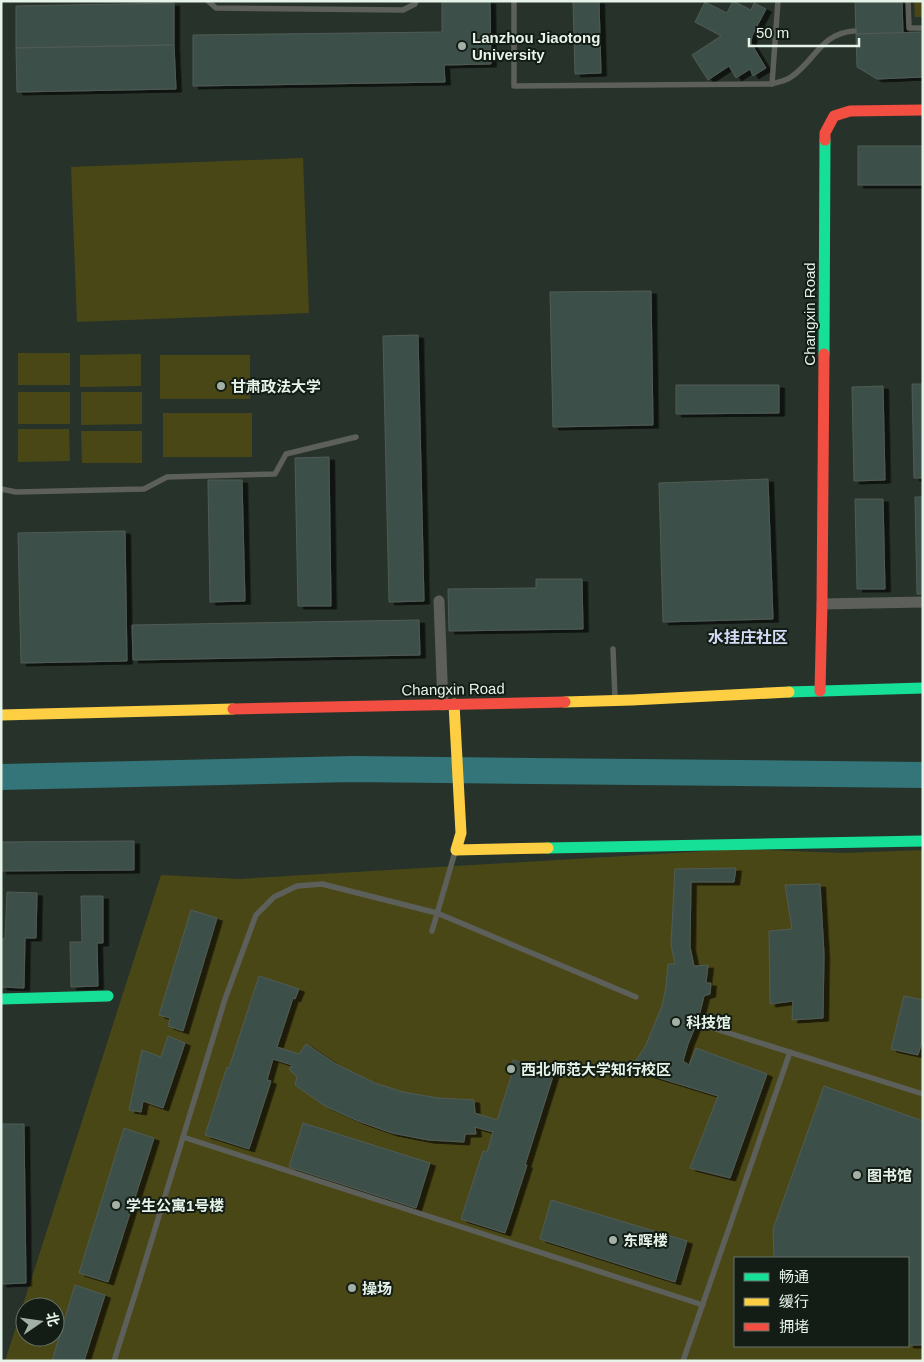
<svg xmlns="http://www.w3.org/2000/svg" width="924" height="1362" viewBox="0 0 924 1362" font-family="Arial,'Noto Sans SC',sans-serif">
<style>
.green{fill:#4a4716;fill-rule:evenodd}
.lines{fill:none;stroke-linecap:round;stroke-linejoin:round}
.river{stroke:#337579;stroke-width:26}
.building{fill:#3e4f49;stroke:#505b56;filter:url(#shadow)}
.lane{stroke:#5d5f5b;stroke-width:5.5}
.street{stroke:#5d5f5b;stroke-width:11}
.fast{stroke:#16e098;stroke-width:11}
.slow{stroke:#ffcf43;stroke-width:11}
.jam{stroke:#f24e42;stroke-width:11}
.poi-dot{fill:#a3b0a6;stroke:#131d15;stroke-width:2}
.labels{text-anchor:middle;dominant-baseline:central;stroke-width:4;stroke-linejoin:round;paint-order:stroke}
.poi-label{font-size:15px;font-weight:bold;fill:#e6f3e9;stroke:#131d15;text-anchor:start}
.street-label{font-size:15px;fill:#e6f3e9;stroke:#131d15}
.neighbourhood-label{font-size:16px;font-weight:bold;fill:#d4dbf7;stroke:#131d15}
</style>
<defs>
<filter id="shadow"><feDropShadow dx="5.5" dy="3" stdDeviation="0" flood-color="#0009"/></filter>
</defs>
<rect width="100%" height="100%" fill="#27332a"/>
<g class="green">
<polygon points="914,1 923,1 923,17 915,17"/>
<polygon points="303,158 309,313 77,322 71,167"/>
<rect x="18" y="353" width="52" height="32"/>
<polygon points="141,354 141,386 80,387 80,355"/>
<rect x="160" y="355" width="90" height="44"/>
<rect x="18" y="392" width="52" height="32"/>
<polygon points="81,392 142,392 142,424 81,425"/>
<rect x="163" y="413" width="89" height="44"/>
<polygon points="18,429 69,429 70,461 18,462"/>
<polygon points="81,431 142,431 142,463 82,463"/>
<path d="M740 849 843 853 923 850V1361H5L161 875 239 879ZM735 1258H908V1346H735ZM25 1307H55V1337H25Z"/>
</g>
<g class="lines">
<polyline class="river" points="1,777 352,769 923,775"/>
</g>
<g class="building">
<polygon points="442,1 490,1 491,64 444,65 445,82 193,86 193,35 442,32"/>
<polygon points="573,1 599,1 601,73 575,74"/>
<polygon points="733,1 751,10 754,3 766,9 752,36 751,43 766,68 753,76 750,69 736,78 729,66 708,80 692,55 721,36 695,22 705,2 727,13"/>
<polygon points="855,1 902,1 903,33 856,34"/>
<polygon points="174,3 174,45 16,48 16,6"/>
<polygon points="923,32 923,77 877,79 857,67 856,34"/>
<polygon points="174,45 176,89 17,92 16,48"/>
<rect x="858" y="146" width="65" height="39"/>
<polygon points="651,291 653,425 553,427 550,292"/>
<polygon points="418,335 424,601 389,602 383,336"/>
<polygon points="912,384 923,384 923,478 914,478"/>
<polygon points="676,385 779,385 779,413 676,414"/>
<polygon points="883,386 885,480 854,481 852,387"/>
<polygon points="329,457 331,606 298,606 295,458"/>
<polygon points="768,479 773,619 663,622 659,483"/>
<polygon points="208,480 242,480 245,601 210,602"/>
<polygon points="915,497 923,497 923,594 917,594"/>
<polygon points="855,499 883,499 885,589 857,589"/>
<polygon points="125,531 127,661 21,663 18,533"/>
<polygon points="536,579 582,579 583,629 449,631 448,589 536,588"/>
<polygon points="419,620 420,655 133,660 132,625"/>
<polygon points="134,841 134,870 1,871 1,842"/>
<polygon points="736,868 734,882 691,882 690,947 694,966 708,965 706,983 711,983 710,994 704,996 698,1020 688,1044 683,1061 689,1065 696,1048 767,1074 730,1178 690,1168 718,1096 630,1069 645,1047 662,1006 666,987 668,964 675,964 671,945 675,869"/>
<polygon points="820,884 824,954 823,1018 792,1020 793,1001 770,1004 769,931 792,929 785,885"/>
<polygon points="7,892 37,893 36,938 25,938 24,988 1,987 1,939 5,939"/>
<polygon points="81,896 103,896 103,943 97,943 98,986 71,987 70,942 82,942"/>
<polygon points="191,910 217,918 183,1031 168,1026 170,1018 159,1015"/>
<polygon points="259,976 299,989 295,999 293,998 277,1047 299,1054 306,1044 336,1064 375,1083 403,1092 438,1098 474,1100 475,1113 497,1120 513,1071 510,1070 513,1060 554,1073 525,1165 527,1165 505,1233 461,1219 483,1151 487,1152 493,1132 475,1127 476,1134 465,1134 464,1142 428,1140 392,1133 358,1121 325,1106 295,1085 297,1077 289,1069 292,1065 273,1059 267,1080 271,1081 249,1149 205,1135 227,1067 229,1068"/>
<polygon points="904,996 923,1000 923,1038 918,1055 891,1049"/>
<polygon points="168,1036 185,1043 163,1108 143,1101 141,1112 129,1110 142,1050 161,1057"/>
<polygon points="824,1086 923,1121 923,1345 908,1345 908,1258 774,1258 773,1229"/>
<polygon points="303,1123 430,1163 416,1208 289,1167"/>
<polygon points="1,1124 24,1124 26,1283 1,1284"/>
<polygon points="124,1128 154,1138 108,1282 79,1273"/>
<polygon points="551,1200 687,1241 675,1282 540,1239"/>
<polygon points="75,1285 105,1295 84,1361 52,1361"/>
</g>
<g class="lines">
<g class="lane">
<polyline points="208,1 216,8 403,10 415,4 416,1"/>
<polyline points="514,1 514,86 772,84 778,1"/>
<polyline points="908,1 909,28 923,28"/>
<path d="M772 84C778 82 786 81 791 77 814 62 821 33 854 31"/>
<polyline points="1,489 16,492 144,489 167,477 275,474 286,454 356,437"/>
<polyline points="613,649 615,698"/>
<polyline points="432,931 455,852"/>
<polyline points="703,1025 923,1094"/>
<polyline points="183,1137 703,1305"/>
<polyline points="114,1361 138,1285 225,999 256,915 274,897 297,886 322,884 437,913 636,997"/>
<polyline points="683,1361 790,1052"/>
</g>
<g class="street">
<polyline points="439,601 443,705"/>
<polyline points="822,604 923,602"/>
</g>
<g class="fast">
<polyline points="824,354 825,140"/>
<polyline points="789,692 923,688"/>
<polyline points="548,848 923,841"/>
<polyline points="1,999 108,996"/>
</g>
<g class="slow">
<polyline points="565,702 632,700 789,692"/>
<polyline points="454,704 461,833 456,850 548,848"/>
<polyline points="1,715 233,709"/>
</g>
<g class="jam">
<polyline points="825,140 825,133 834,116 850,111 923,110"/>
<polyline points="820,691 822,604 824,354"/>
<polyline points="233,709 565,702"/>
</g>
</g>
<g class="poi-dot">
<circle cx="462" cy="46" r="5"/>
<circle cx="221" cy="386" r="5"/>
<circle cx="676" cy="1022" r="5"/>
<circle cx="511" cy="1069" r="5"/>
<circle cx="857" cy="1175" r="5"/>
<circle cx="116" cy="1205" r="5"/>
<circle cx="613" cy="1240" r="5"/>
<circle cx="352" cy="1288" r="5"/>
</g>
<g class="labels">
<g class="poi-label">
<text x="472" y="37">Lanzhou Jiaotong<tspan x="472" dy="17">University</tspan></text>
<text x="231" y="386">甘肃政法大学</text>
<text x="686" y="1022">科技馆</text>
<text x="521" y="1069">西北师范大学知行校区</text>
<text x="867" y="1175">图书馆</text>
<text x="126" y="1205">学生公寓1号楼</text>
<text x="623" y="1240">东晖楼</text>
<text x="362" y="1288">操场</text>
</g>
<g class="street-label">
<text transform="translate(809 314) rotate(-90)">Changxin Road</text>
<text transform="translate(453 689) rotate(-1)">Changxin Road</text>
</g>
<g class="neighbourhood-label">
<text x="748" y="637">水挂庄社区</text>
</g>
</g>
<rect width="924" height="1362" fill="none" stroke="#e6f3e9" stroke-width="5"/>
<rect x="734" y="1257" width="175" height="90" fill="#131d15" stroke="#67736a"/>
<rect x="744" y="1273" width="25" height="8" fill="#16e098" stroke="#67736a"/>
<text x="779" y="1282" font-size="15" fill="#e6f3e9">畅通</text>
<rect x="744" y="1298" width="25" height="8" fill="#ffcf43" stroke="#67736a"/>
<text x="779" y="1307" font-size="15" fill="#e6f3e9">缓行</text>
<rect x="744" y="1323" width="25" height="8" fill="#f24e42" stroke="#67736a"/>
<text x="779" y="1332" font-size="15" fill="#e6f3e9">拥堵</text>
<g transform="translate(40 1322) rotate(77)"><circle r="24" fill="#131d15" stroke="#67736a"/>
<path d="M0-4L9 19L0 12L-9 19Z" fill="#a3b0a6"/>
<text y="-8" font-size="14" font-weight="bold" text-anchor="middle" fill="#e6f3e9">北</text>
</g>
<path d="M749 38v8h110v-8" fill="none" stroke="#e6f3e9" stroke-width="2.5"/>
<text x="756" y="38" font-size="15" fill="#e6f3e9" stroke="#131d15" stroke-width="4" paint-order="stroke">50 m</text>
</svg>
